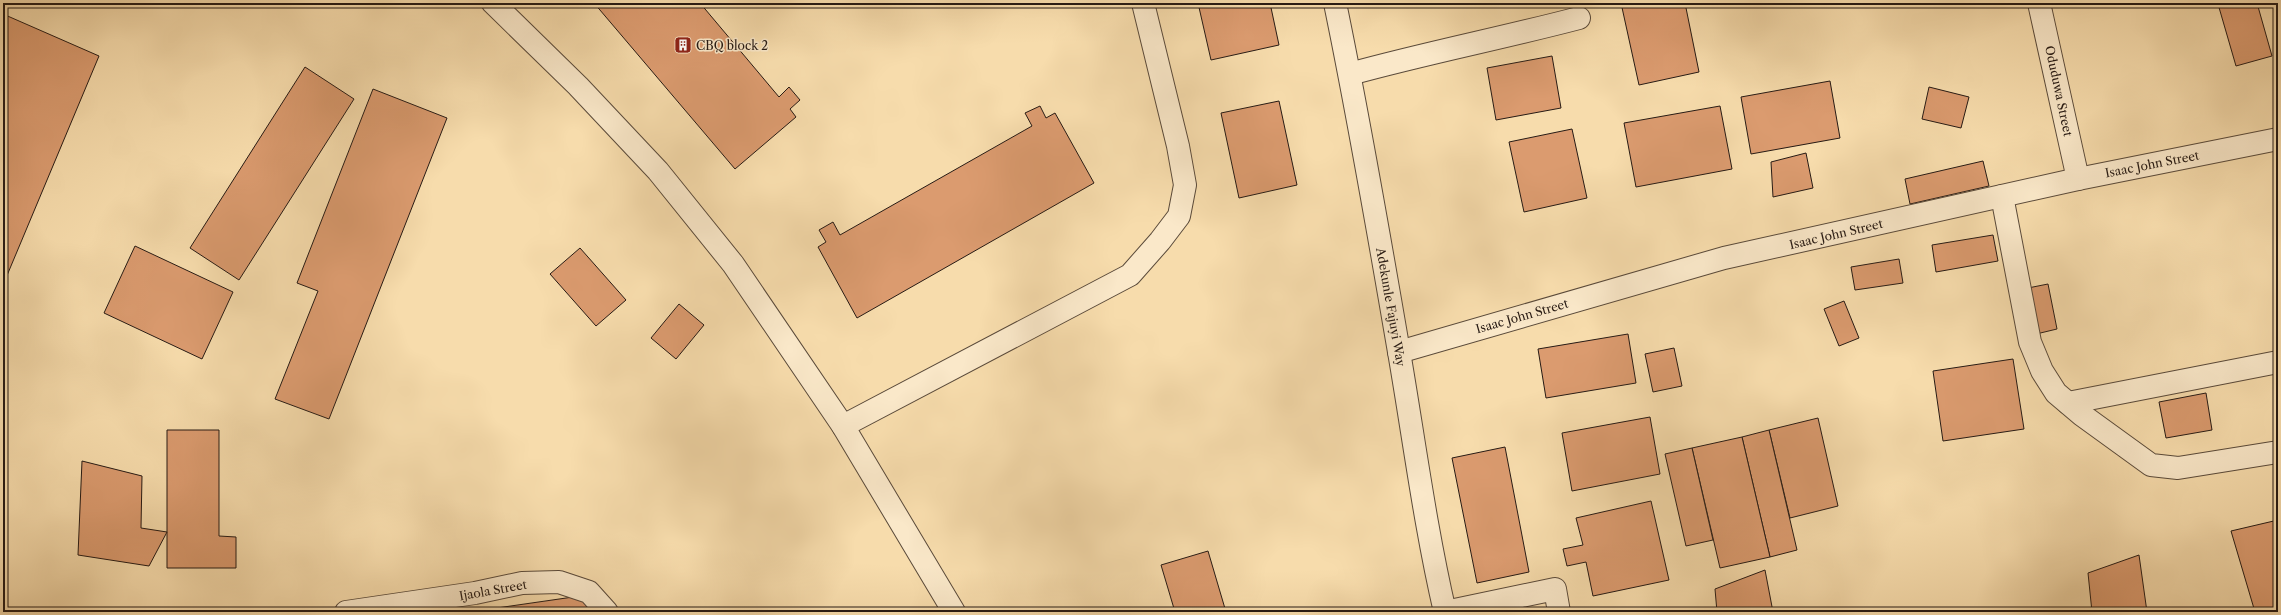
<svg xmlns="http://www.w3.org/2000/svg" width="2281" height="615" viewBox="0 0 2281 615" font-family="'Libre Caslon Text',serif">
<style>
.building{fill:#db9b6f;stroke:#261a14}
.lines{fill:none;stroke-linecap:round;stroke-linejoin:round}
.minor-casing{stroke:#5a4a3a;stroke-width:24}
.minor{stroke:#fae8c9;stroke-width:22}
.labels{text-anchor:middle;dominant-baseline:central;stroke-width:3;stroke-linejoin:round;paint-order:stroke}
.poi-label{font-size:12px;fill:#261a14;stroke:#fae8c9;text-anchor:start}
.street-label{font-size:12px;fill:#261a14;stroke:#fae8c9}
</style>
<rect width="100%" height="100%" fill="#f7dcac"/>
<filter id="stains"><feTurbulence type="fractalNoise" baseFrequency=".005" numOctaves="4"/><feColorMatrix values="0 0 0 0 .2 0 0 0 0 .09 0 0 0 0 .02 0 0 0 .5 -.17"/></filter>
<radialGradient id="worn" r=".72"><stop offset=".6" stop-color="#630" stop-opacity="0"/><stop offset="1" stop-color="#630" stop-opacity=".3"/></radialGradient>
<g class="building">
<polygon points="594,3 700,3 779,97 789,87 800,100 790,109 796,117 735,169"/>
<polygon points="1198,3 1270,3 1279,45 1211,60"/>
<polygon points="1621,3 1685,3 1699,72 1639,85"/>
<polygon points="2257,3 2272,56 2236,66 2218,4"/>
<polygon points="2274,3 2278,3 2278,20"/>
<polygon points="3,14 99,56 3,285"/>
<polygon points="1552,56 1561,108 1496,120 1487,68"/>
<polygon points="305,67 354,99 239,280 190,248"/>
<polygon points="1830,81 1840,138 1751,154 1741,97"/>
<polygon points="1929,87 1969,97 1961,128 1922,119"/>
<polygon points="373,89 447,118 329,419 275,399 318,291 297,283"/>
<polygon points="1279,101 1297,185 1239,198 1221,113"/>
<polygon points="1040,106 1046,118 1055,113 1094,183 857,318 818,247 826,242 819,230 833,222 840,235 1032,126 1025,113"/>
<polygon points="1720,106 1732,169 1636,187 1624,123"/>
<polygon points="1572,129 1587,198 1524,212 1509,142"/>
<polygon points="1806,153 1813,188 1773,197 1771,162"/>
<polygon points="1983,161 1989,186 1910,204 1905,179"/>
<polygon points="1993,235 1998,261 1936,272 1932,245"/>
<polygon points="135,246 233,292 202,359 104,313"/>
<polygon points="580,248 626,300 596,326 550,274"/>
<polygon points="1899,259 1903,283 1855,290 1851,267"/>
<polygon points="2048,284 2057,329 2032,335 2023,289"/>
<polygon points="1844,301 1859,338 1839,346 1824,309"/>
<polygon points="679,304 704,325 676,359 651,338"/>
<polygon points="1628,334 1636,383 1546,398 1538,349"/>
<polygon points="1674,348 1682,386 1653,392 1645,354"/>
<polygon points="2013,359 2024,429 1943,441 1933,371"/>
<polygon points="2206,393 2212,430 2166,438 2159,402"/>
<polygon points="1650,417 1660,474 1572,491 1562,433"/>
<polygon points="1818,418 1838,506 1790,518 1769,430"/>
<polygon points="167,430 219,430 219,536 236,537 236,568 167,568"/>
<polygon points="1769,430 1797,550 1770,557 1742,437"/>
<polygon points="1742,437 1770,557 1720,568 1692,448"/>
<polygon points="1505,447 1529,572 1477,583 1452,458"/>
<polygon points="1692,448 1713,540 1686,546 1665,454"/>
<polygon points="82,461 142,476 141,528 167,532 149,566 78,555"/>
<polygon points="1651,501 1669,580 1593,596 1586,562 1567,566 1563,549 1583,545 1576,518"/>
<polygon points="2278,520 2278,609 2255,612 2231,531"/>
<polygon points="1208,551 1226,612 1175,612 1161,565"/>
<polygon points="2139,555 2147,612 2092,612 2088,573"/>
<polygon points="1765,570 1773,612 1717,612 1715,589"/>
<polygon points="587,595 590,612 491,612 490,609"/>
</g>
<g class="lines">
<g class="minor-casing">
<g id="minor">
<polyline points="493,3 578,86 658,171 733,264 843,426 954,612"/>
<path d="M1335 3C1359 119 1379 235 1399 352 1414 439 1425 526 1445 612"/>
<polyline points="2039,3 2078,179"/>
<path d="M1350 74C1426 53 1503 38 1579 18"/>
<polyline points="2002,196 2030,342 2042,371 2056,393 2082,415 2151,465 2178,468 2278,452"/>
<polyline points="1399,352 1724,258 2078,179 2278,139"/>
<polyline points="2068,403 2278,362"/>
<polyline points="843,426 1130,275 1160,241 1179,216 1185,185 1178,146 1143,3"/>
<polyline points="346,612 475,593 522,583 559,582 589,592 607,612"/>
<polyline points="1445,612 1555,589 1559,612"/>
</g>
</g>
<use href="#minor" class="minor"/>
</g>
<defs>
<g id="building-square" transform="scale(0.9)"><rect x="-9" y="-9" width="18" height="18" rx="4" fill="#8f2418" stroke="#fae8c9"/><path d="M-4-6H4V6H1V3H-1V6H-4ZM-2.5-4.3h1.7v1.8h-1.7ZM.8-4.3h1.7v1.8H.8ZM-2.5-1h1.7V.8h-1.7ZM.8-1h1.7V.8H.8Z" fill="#fff"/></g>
</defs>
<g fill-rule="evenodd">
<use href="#building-square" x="683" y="45"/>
</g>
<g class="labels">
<g class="poi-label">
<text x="696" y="45">CBQ block 2</text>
</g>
<g class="street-label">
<text transform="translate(2059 91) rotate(78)">Oduduwa Street</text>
<text transform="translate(2152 164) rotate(-11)">Isaac John Street</text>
<text transform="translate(1836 234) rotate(-13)">Isaac John Street</text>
<text transform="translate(1391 307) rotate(80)">Adekunle Fajuyi Way</text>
<text transform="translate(1522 316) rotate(-16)">Isaac John Street</text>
<text transform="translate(493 590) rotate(-10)">Ijaola Street</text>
</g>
</g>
<rect width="2281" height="615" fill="none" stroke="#f7dcac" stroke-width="16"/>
<rect x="4" y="4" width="2273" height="607" fill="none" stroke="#261a14" stroke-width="2"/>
<rect x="8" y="8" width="2265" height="599" fill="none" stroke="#261a14"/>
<rect width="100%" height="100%" filter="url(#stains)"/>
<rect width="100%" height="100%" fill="url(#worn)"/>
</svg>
